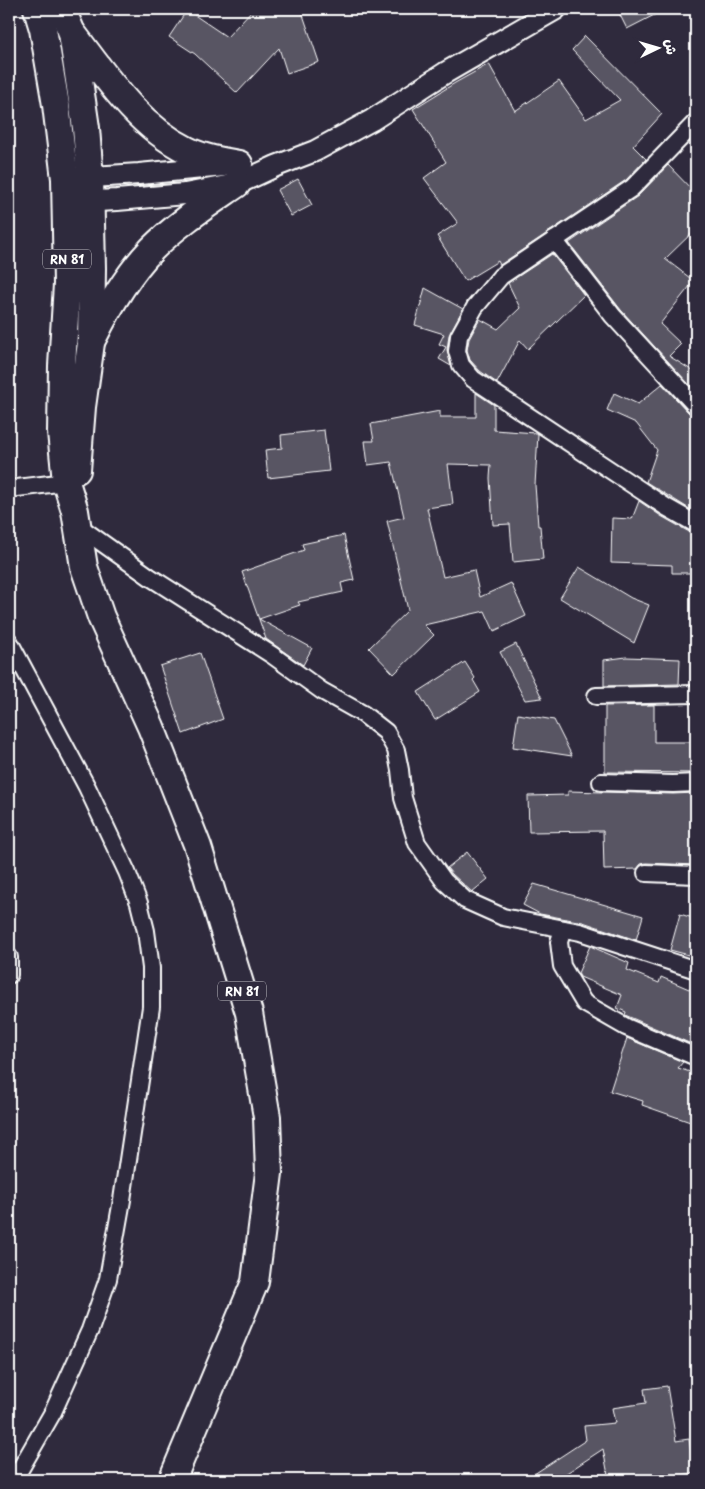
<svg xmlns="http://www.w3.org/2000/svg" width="705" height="1489" viewBox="0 0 705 1489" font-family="'Playpen Sans','Playpen Sans Arabic',sans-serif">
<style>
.building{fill:#595564;stroke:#fff}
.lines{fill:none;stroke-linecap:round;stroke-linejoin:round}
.minor-casing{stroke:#fff;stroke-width:20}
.tertiary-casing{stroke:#fff;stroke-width:24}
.primary-casing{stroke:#fff;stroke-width:30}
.minor{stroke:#2f2a3d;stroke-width:16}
.tertiary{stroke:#2f2a3d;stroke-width:20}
.primary{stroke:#2f2a3d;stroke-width:26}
.labels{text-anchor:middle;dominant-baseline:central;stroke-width:4;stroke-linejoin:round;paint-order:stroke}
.shield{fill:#2f2a3d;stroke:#c1bfc5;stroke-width:1}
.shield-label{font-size:12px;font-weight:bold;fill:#fff}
</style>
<rect width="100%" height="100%" fill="#2f2a3d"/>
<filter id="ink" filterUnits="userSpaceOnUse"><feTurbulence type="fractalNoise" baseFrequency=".02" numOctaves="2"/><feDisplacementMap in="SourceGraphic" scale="10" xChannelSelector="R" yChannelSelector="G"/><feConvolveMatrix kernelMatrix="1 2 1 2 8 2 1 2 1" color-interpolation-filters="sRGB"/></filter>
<g filter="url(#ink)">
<g class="building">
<polygon points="253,9 301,9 319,62 287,73 279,48 237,93 195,54 169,37 187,10 227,37"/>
<polygon points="617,9 666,9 627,29"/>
<polygon points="585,36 662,114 633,146 646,159 626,180 500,265 498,261 465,281 437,236 458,223 424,178 446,162 413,109 455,83 489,64 515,111 559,81 586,119 620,100 572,50"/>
<polygon points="668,165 696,194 696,229 665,259 694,281 660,324 681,344 669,356 696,373 696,392 621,310 569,243 638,196"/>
<polygon points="298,179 312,205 291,216 277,190"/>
<polygon points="552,254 584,295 528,349 520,340 497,383 480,371 470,360 467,350 469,339 480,319 498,329 520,308 508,283"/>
<polygon points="425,288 463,309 449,335 447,350 451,366 439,359 446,347 439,344 444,334 415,325"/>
<polygon points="662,384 689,413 696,416 696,513 646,482 657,450 636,423 607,410 614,393 638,404"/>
<polygon points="476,393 494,405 494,430 536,433 538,434 535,485 538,526 540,526 543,559 513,562 510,524 493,525 490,478 491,465 448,464 453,504 427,508 443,577 474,570 480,597 511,583 526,616 494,631 485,611 424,625 434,635 394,674 369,648 408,610 387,521 404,517 391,462 368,465 365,441 374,441 371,424 440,411 440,417 476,417"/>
<polygon points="324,430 329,471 268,478 265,450 282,448 281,435"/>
<polygon points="639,501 661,516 691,533 696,534 696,573 672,573 672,565 611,563 612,518 632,519"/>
<polygon points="344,535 354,580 341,583 343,592 298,602 300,605 259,619 312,648 303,665 266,639 242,572 304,550 302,544"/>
<polygon points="579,567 631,598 649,605 634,643 560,598"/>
<polygon points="516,644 542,698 525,700 500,652"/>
<polygon points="200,653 223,719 183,734 160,666"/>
<polygon points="626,657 680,659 679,684 604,686 604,660"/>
<polygon points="465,662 475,678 473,680 480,692 435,720 418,692"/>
<polygon points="654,705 654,742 696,742 696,773 605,772 605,706"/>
<polygon points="518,714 554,720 572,756 513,747"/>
<polygon points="568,791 673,794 696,793 696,865 646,863 641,864 637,869 604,870 603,831 529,832 528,796 568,795"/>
<polygon points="467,852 488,879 472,892 452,874 447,868"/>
<polygon points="534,884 643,916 636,940 583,922 540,914 523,905"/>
<polygon points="680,914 696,919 696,957 670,950"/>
<polygon points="590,946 629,963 627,970 659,983 661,977 696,992 696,1046 625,1015 626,1012 617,1008 622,995 580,977 578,973"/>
<polygon points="627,1038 683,1062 678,1068 696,1074 696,1124 642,1105 643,1101 610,1091"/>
<polygon points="667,1386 676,1441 689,1439 694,1473 646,1480 609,1480 603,1449 556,1480 525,1480 586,1440 584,1426 615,1423 612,1408 646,1403 644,1389"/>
</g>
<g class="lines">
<g class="minor-casing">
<g id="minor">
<polyline points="696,122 632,188 501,276 475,307 459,336 457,351 461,365 473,379 666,507 696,524"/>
<polyline points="554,240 613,316 696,406"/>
<polyline points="9,489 66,482"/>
<polyline points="77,525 150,577 272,655 322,691 363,714 386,732 396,750 400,770 403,798 417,843 444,881 465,900 503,917 580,932 696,970"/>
<polyline points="9,641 87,787 127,872 139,903 146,931 151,968 151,1007 122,1200 108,1279 90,1330 76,1361 53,1412 14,1480"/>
<polyline points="596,696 696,694"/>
<polyline points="601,782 673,784 696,783"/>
<polyline points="646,873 696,875"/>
<polyline points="563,929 559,942 562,966 584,1003 626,1027 696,1057"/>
<polyline points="9,957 9,975"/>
</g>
</g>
<g class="tertiary-casing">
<g id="tertiary">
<polyline points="77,178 139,174 224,166"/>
<polyline points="77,202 117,200 185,194 237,184 276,166 315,151 372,120 445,73 556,9"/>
</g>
</g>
<g class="primary-casing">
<g id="primary">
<polyline points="37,9 43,29 56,105 65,179 67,284 62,366 61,432 66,482 75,511 84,567 101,617 151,727 198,847 249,1013 267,1117 269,1173 255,1282 172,1480"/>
<polyline points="62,9 72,33 86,128 90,178 92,268 91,343 82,407 77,470"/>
<path d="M74 35C106 77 138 126 187 150 203 158 221 161 239 164"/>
<path d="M93 338C109 306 127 275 152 249 177 224 208 204 237 184"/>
</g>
</g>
<use href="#minor" class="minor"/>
<use href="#tertiary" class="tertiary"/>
<use href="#primary" class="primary"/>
</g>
</g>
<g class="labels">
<g class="shield">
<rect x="43" y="249.5" width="48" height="19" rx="4"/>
<rect x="218" y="981.5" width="48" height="19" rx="4"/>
</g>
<g class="shield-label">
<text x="67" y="259">RN 81</text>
<text x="242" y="991">RN 81</text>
</g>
</g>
<rect width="705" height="1489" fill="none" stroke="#2f2a3d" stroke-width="30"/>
<rect x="15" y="15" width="675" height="1459" fill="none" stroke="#fff" stroke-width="2" filter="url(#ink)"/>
<g transform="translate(658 48) rotate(85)" stroke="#2f2a3d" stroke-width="4" paint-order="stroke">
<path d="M0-4L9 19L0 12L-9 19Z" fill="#ffffff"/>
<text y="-8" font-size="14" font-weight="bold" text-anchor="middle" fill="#ffffff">ش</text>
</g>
</svg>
